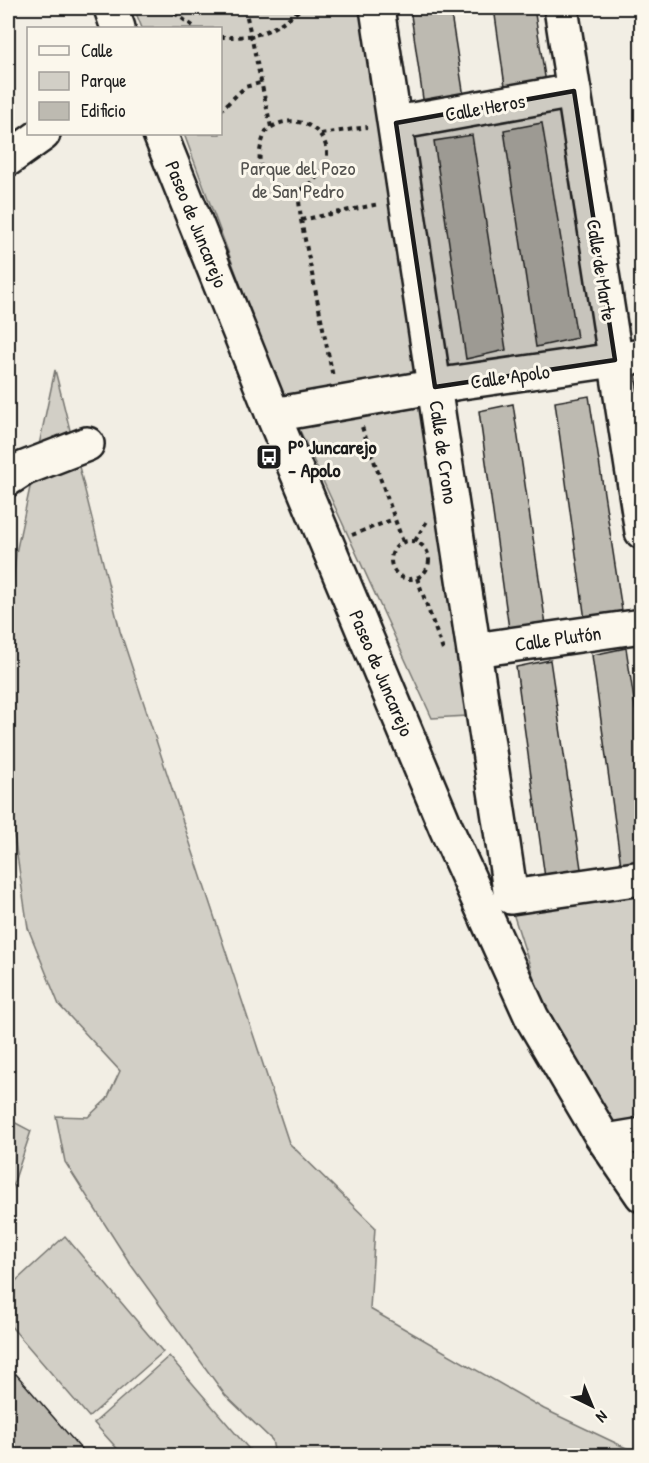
<svg xmlns="http://www.w3.org/2000/svg" width="649" height="1463" viewBox="0 0 649 1463" font-family="'Patrick Hand',sans-serif">
<style>
.green{fill:#d2cfc6;stroke:#777671;stroke-width:1.5}
.building{fill:#bdbab1;stroke:#1c1c1c;stroke-width:1.5}
.lines{fill:none;stroke-linecap:round;stroke-linejoin:round}
.minor-casing{stroke:#1c1c1c;stroke-width:38}
.path{stroke:#1c1c1c;stroke-width:4;stroke-dasharray:4.5 4.5;stroke-linecap:butt}
.minor{stroke:#fbf7ec;stroke-width:33}
.marked{fill:#1c1c1c;fill-opacity:0.2;stroke:#1c1c1c;stroke-width:4.5;stroke-linejoin:round}
.labels{text-anchor:middle;dominant-baseline:central;stroke-width:6;stroke-linejoin:round;paint-order:stroke}
.street-label{font-size:20px;fill:#1c1c1c;stroke:#fbf7ec}
.park-label{font-size:20px;fill:#53524f;stroke:#fbf7ec}
.poi-label{font-size:20px;font-weight:bold;fill:#1c1c1c;stroke:#fbf7ec;text-anchor:start}
</style>
<rect width="100%" height="100%" fill="#f2eee4"/>
<filter id="ink" filterUnits="userSpaceOnUse"><feTurbulence type="fractalNoise" baseFrequency=".0167" numOctaves="2"/><feDisplacementMap in="SourceGraphic" scale="12" xChannelSelector="R" yChannelSelector="G"/><feConvolveMatrix kernelMatrix="1 2 1 2 8 2 1 2 1" color-interpolation-filters="sRGB"/></filter>
<g filter="url(#ink)">
<g class="green">
<polygon points="134,8 359,8 397,217 467,716 432,718 273,372 184,134 220,134 220,28 142,28"/>
<polygon points="55,370 120,631 289,1143 375,1227 370,1309 544,1409 641,1455 275,1455 272,1440 225,1395 131,1265 65,1162 56,1116 88,1117 107,1099 120,1071 59,1005 28,928 13,829 8,827 8,636 16,553"/>
<polygon points="641,894 641,1123 612,1127 549,1025 513,913"/>
<polygon points="8,1119 31,1131 8,1200"/>
<polygon points="65,1236 163,1352 89,1417 8,1323 8,1288"/>
<polygon points="169,1356 254,1455 123,1455 94,1423"/>
</g>
<g class="building">
<polygon points="410,8 450,8 464,97 424,106"/>
<polygon points="494,8 534,8 546,83 506,93"/>
<polygon points="542,123 577,338 536,347 504,130"/>
<polygon points="472,135 506,350 466,359 434,141"/>
<polygon points="589,396 623,617 585,620 555,402"/>
<polygon points="513,404 546,625 509,629 479,411"/>
<polygon points="626,648 642,752 642,871 622,873 592,655"/>
<polygon points="550,660 583,882 546,885 516,667"/>
<polygon points="16,1374 87,1456 8,1456 8,1378"/>
</g>
<g class="lines">
<g class="minor-casing">
<g id="minor">
<polyline points="111,8 118,28"/>
<polyline points="377,8 511,897 642,878"/>
<polyline points="561,8 642,532"/>
<polyline points="396,123 574,91"/>
<polyline points="160,134 273,415 446,828 532,1018 601,1135 642,1195"/>
<polyline points="8,159 43,134"/>
<polyline points="273,415 455,383 642,356"/>
<polyline points="8,479 25,468 87,444"/>
<polyline points="475,650 642,626"/>
<polyline points="606,1141 642,1135"/>
</g>
</g>
<g class="path">
<polyline points="167,8 196,28"/>
<polyline points="245,8 271,127"/>
<path d="M220 37C260 38 271 32 302 8"/>
<polyline points="220,111 245,87 260,83"/>
<polyline points="321,134 367,127"/>
<path d="M298 191C260 185 252 164 266 131 306 98 362 157 298 191L301 220 333 377"/>
<polyline points="301,220 379,204"/>
<polyline points="362,427 403,542"/>
<polyline points="352,535 394,519"/>
<polyline points="415,541 427,521"/>
<circle cx="410" cy="560" r="19"/>
<polyline points="417,578 444,653"/>
</g>
<use href="#minor" class="minor"/>
</g>
</g>
<path class="marked" d="M574 91 615 360 435 387 396 123Z"/>
<defs>
<g id="bus-square" transform="scale(1.35)"><rect x="-9" y="-9" width="18" height="18" rx="4" fill="#1c1c1c" stroke="#fbf7ec"/><path d="M-5-6H5V4H4V6H2V4H-2V6H-4V4H-5ZM-3.5-4V0h7V-4ZM-3.5 1.2v1.5H-2V1.2ZM2 1.2v1.5H3.5V1.2Z" fill="#fff"/></g>
</defs>
<g fill-rule="evenodd">
<use href="#bus-square" x="269" y="457"/>
</g>
<g class="labels">
<g class="street-label">
<text transform="translate(485 107) rotate(-10)">Calle Heros</text>
<text transform="translate(197 224) rotate(68)">Paseo de Juncarejo</text>
<text transform="translate(602 270) rotate(81)">Calle de Marte</text>
<text transform="translate(510 376) rotate(-8)">Calle Apolo</text>
<text transform="translate(444 452) rotate(82)">Calle de Crono</text>
<text transform="translate(558 638) rotate(-8)">Calle Plutón</text>
<text transform="translate(382 673) rotate(67)">Paseo de Juncarejo</text>
</g>
<g class="park-label">
<text x="298" y="167">Parque del Pozo<tspan x="298" dy="23">de San Pedro</tspan></text>
</g>
<g class="poi-label">
<text x="288" y="446">Pº Juncarejo<tspan x="288" dy="23">- Apolo</tspan></text>
</g>
</g>
<rect width="649" height="1463" fill="none" stroke="#fbf7ec" stroke-width="30"/>
<rect x="15" y="15" width="619" height="1433" fill="none" stroke="#1c1c1c" stroke-width="2" filter="url(#ink)"/>
<rect x="27" y="27" width="195" height="108" fill="#fbf7ec" stroke="#a29f99" stroke-width="1.5"/>
<rect x="39" y="46" width="30" height="9" fill="#fbf7ec" stroke="#a29f99" stroke-width="1.5"/>
<text x="81" y="57" font-size="18" fill="#1c1c1c">Calle</text>
<rect x="39" y="72" width="30" height="18" fill="#d2cfc6" stroke="#a29f99" stroke-width="1.5"/>
<text x="81" y="87" font-size="18" fill="#1c1c1c">Parque</text>
<rect x="39" y="102" width="30" height="18" fill="#bdbab1" stroke="#a29f99" stroke-width="1.5"/>
<text x="81" y="117" font-size="18" fill="#1c1c1c">Edificio</text>
<g transform="translate(592 1406) rotate(137)" stroke="#fbf7ec" stroke-width="4.5" paint-order="stroke">
<path d="M0-4.5L10 22L0 15L-10 22Z" fill="#1c1c1c"/>
<text y="-9" font-size="16" font-weight="bold" text-anchor="middle" fill="#1c1c1c">N</text>
</g>
</svg>
